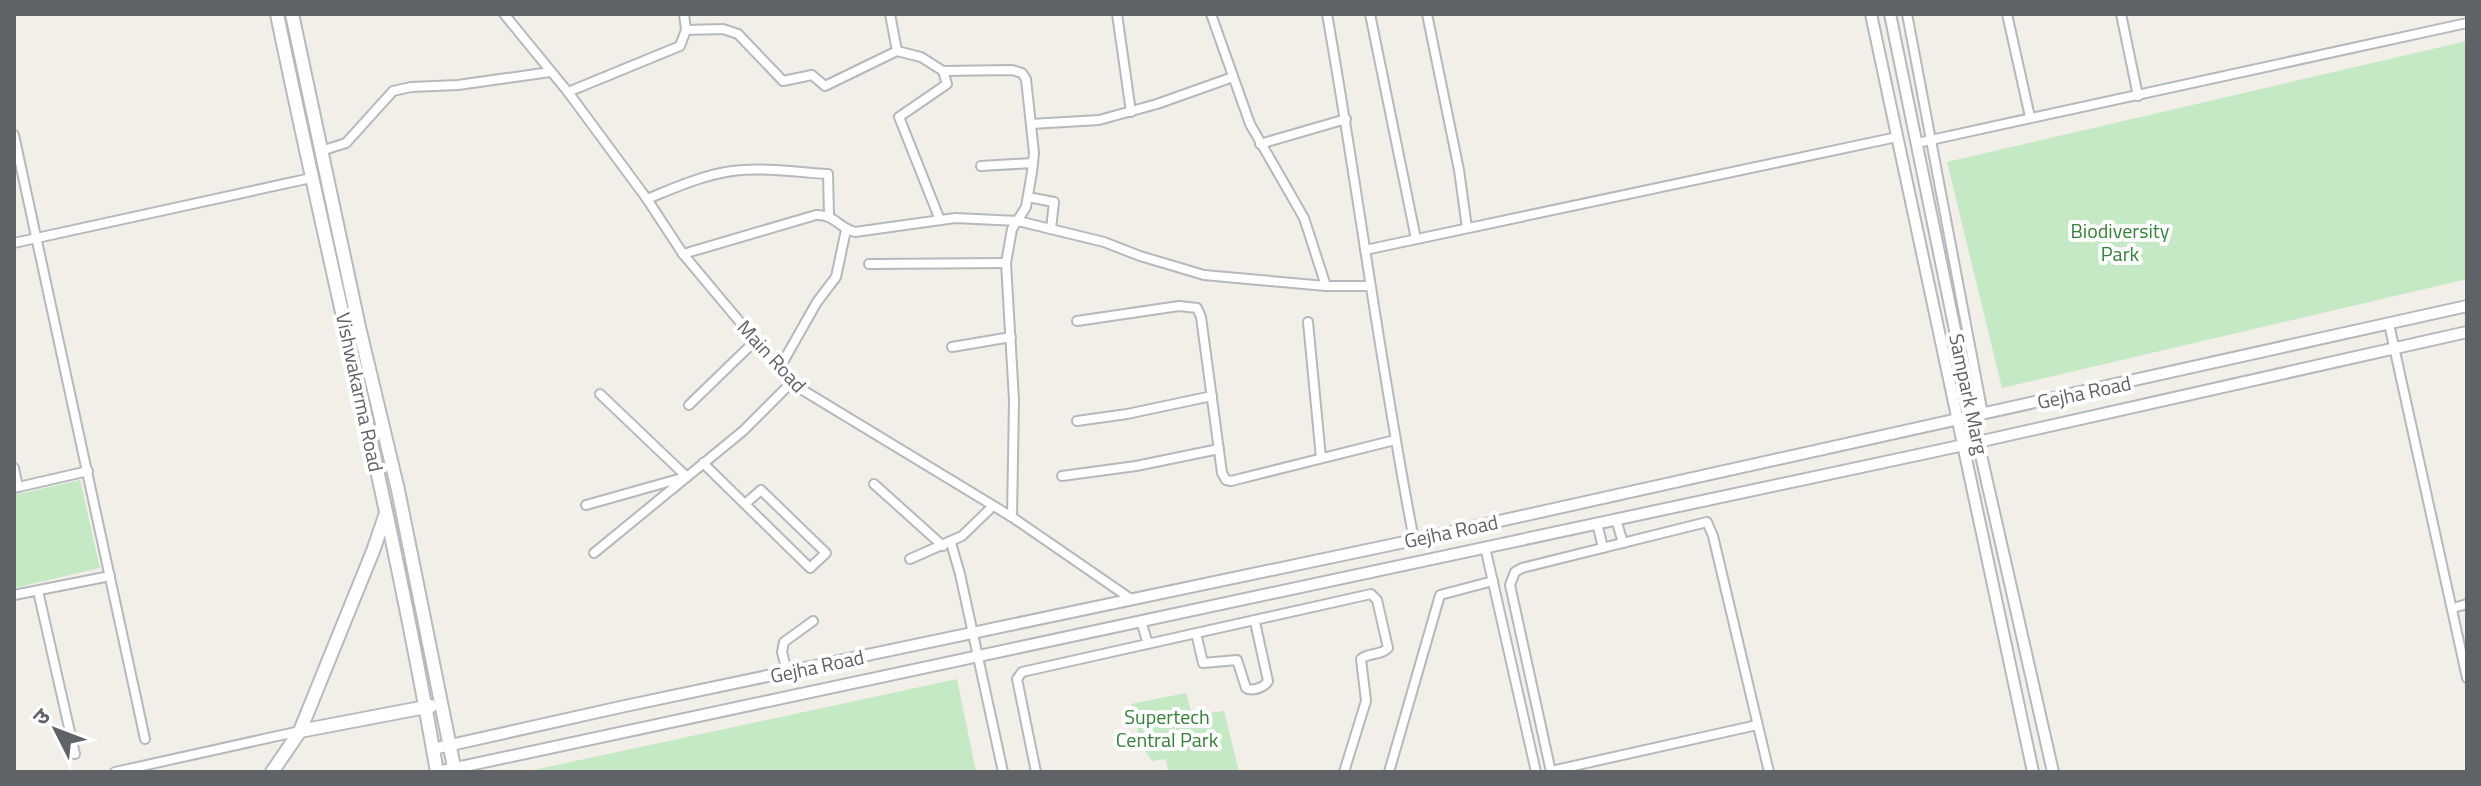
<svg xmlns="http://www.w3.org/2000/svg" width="2481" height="786" viewBox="0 0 2481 786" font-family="'Titillium Web','Noto Sans Devanagari',sans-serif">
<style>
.green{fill:#c5e8c5}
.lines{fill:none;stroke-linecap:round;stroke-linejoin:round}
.minor-casing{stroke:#b5b8bc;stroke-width:12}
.tertiary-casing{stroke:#b5b8bc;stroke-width:14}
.secondary-casing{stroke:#b6babf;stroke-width:16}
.minor{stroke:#fff;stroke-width:8}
.tertiary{stroke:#fff;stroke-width:10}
.secondary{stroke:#fff;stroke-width:12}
.labels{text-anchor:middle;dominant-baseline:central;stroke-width:8;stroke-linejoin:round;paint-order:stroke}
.park-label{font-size:20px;fill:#348238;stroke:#fff}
.street-label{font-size:20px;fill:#5f6368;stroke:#fff}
</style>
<rect width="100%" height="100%" fill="#f1efe8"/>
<g class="green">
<polygon points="2467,41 2467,279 2002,388 1947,162"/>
<polygon points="80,480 100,568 14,588 14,495"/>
<polygon points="957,679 976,772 524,772"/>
<polygon points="1186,693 1192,715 1224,711 1239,772 1177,772 1168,770 1166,759 1152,761 1142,746 1131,704"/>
</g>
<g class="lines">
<g class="minor-casing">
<g id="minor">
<polyline points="504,14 568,92 647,199 683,254 791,383 1012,517 1131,599"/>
<polyline points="890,14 897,51"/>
<polyline points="1117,14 1131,112"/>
<polyline points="1211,14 1250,124 1304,218 1326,286"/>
<path d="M1327 14C1358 189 1380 365 1414 540"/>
<polyline points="1370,14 1416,239"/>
<polyline points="1427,14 1459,170 1467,228"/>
<polyline points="1907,14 1983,414"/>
<polyline points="2007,14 2030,117"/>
<polyline points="2121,14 2138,96"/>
<polyline points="686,30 723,29 738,34 783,81 812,75 825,86 897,51 921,57 943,71 1012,70 1022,73 1026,79 1034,153 1032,172 1026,207 1012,229 1006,263 1014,400 1012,517"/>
<polyline points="568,92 680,46 686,30 684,14"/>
<polyline points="1031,124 1099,120 1157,104 1233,77"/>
<polyline points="14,135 145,739"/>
<polyline points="1917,143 2467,23"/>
<polyline points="1260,144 1346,119"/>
<polyline points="321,151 346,143 393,91 411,87 458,85 550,72"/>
<polyline points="981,166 1033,163"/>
<polyline points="1028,197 1054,202 1051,229"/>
<path d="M647 199C674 188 703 175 732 171 763 167 796 172 828 174L829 215"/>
<polyline points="940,220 899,117 947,84 943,71"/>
<polyline points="14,243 311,178"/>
<polyline points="1365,250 1897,137"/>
<path d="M683 254 816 215C834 214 839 228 855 232L955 218 1018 221 1104 242 1140 256 1204 275 1326 286H1369"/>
<polyline points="869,264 1006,263"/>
<polyline points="1077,321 1179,306 1197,308 1201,317 1222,473 1226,480 1231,481 1395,440"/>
<polyline points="1308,322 1321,458"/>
<polyline points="2389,324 2467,678"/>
<polyline points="952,347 1011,337"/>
<polyline points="779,369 817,302 836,277 846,230"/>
<polyline points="600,394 687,477"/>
<polyline points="689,405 755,341"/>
<polyline points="1077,421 1127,414 1212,396"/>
<polyline points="703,463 810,568 826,553 761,490 745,504"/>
<polyline points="14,468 18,487"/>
<polyline points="1062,476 1136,466 1219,449"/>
<polyline points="874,484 943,546"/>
<polyline points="14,488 88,471"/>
<polyline points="586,505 682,478"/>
<polyline points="1616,519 1623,543"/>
<polyline points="1597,523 1603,548"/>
<polyline points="951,543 960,574 1003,772"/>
<polyline points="1485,547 1536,772"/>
<polyline points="594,553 743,431 791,383"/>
<polyline points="910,559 962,536 993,506"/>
<polyline points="38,591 75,754"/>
<polyline points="14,595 110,576"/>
<polyline points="2453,608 2467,604"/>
<polyline points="1141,621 1148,644"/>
<path d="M1196 633 1203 663 1237 660 1246 688C1252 692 1265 687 1268 681L1255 622"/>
<polyline points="787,672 782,652 784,642 813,621"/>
<polyline points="1551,771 1757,725"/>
<polyline points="115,772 300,731"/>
<path d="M1036 772 1017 679 1022 672 1371 594 1377 600 1388 648C1381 656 1369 652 1361 659L1366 701 1344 772"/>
<polyline points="1389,772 1440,595 1493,581"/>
<polyline points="1551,772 1510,585 1515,572 1522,568 1707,522 1713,536 1769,772"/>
</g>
</g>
<g class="tertiary-casing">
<g id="tertiary">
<polyline points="1871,14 2033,772"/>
<polyline points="1890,14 1978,442 2053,772"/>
<polyline points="433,749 625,706 1414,540 2467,306"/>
<polyline points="437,772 1978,442 2467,332"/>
</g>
</g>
<g class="secondary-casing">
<g id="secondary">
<path d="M277 14C329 267 393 518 437 772"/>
<polyline points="292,14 359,327 398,490 455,772"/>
<polyline points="300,731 431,706"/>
<polyline points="272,772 300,731 373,551 386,513"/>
</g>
</g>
<use href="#minor" class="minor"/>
<use href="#tertiary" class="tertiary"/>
<use href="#secondary" class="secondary"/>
</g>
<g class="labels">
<g class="park-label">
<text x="2120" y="230">Biodiversity<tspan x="2120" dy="23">Park</tspan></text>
<text x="1167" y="716">Supertech<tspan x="1167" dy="23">Central Park</tspan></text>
</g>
<g class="street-label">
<text transform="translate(772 356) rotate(47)">Main Road</text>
<text transform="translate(360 392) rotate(78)">Vishwakarma Road</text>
<text transform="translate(2084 392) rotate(-12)">Gejha Road</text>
<text transform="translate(1969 394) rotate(78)">Sampark Marg</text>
<text transform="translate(1451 531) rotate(-12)">Gejha Road</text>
<text transform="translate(817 666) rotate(-12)">Gejha Road</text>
</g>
</g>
<rect width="2481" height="786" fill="none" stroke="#5f6368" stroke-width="32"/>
<g transform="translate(56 730) rotate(312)" stroke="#ffffff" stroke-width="6" paint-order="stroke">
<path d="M0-6L14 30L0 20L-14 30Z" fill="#5f6368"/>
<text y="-12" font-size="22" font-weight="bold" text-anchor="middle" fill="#5f6368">उ</text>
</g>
</svg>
